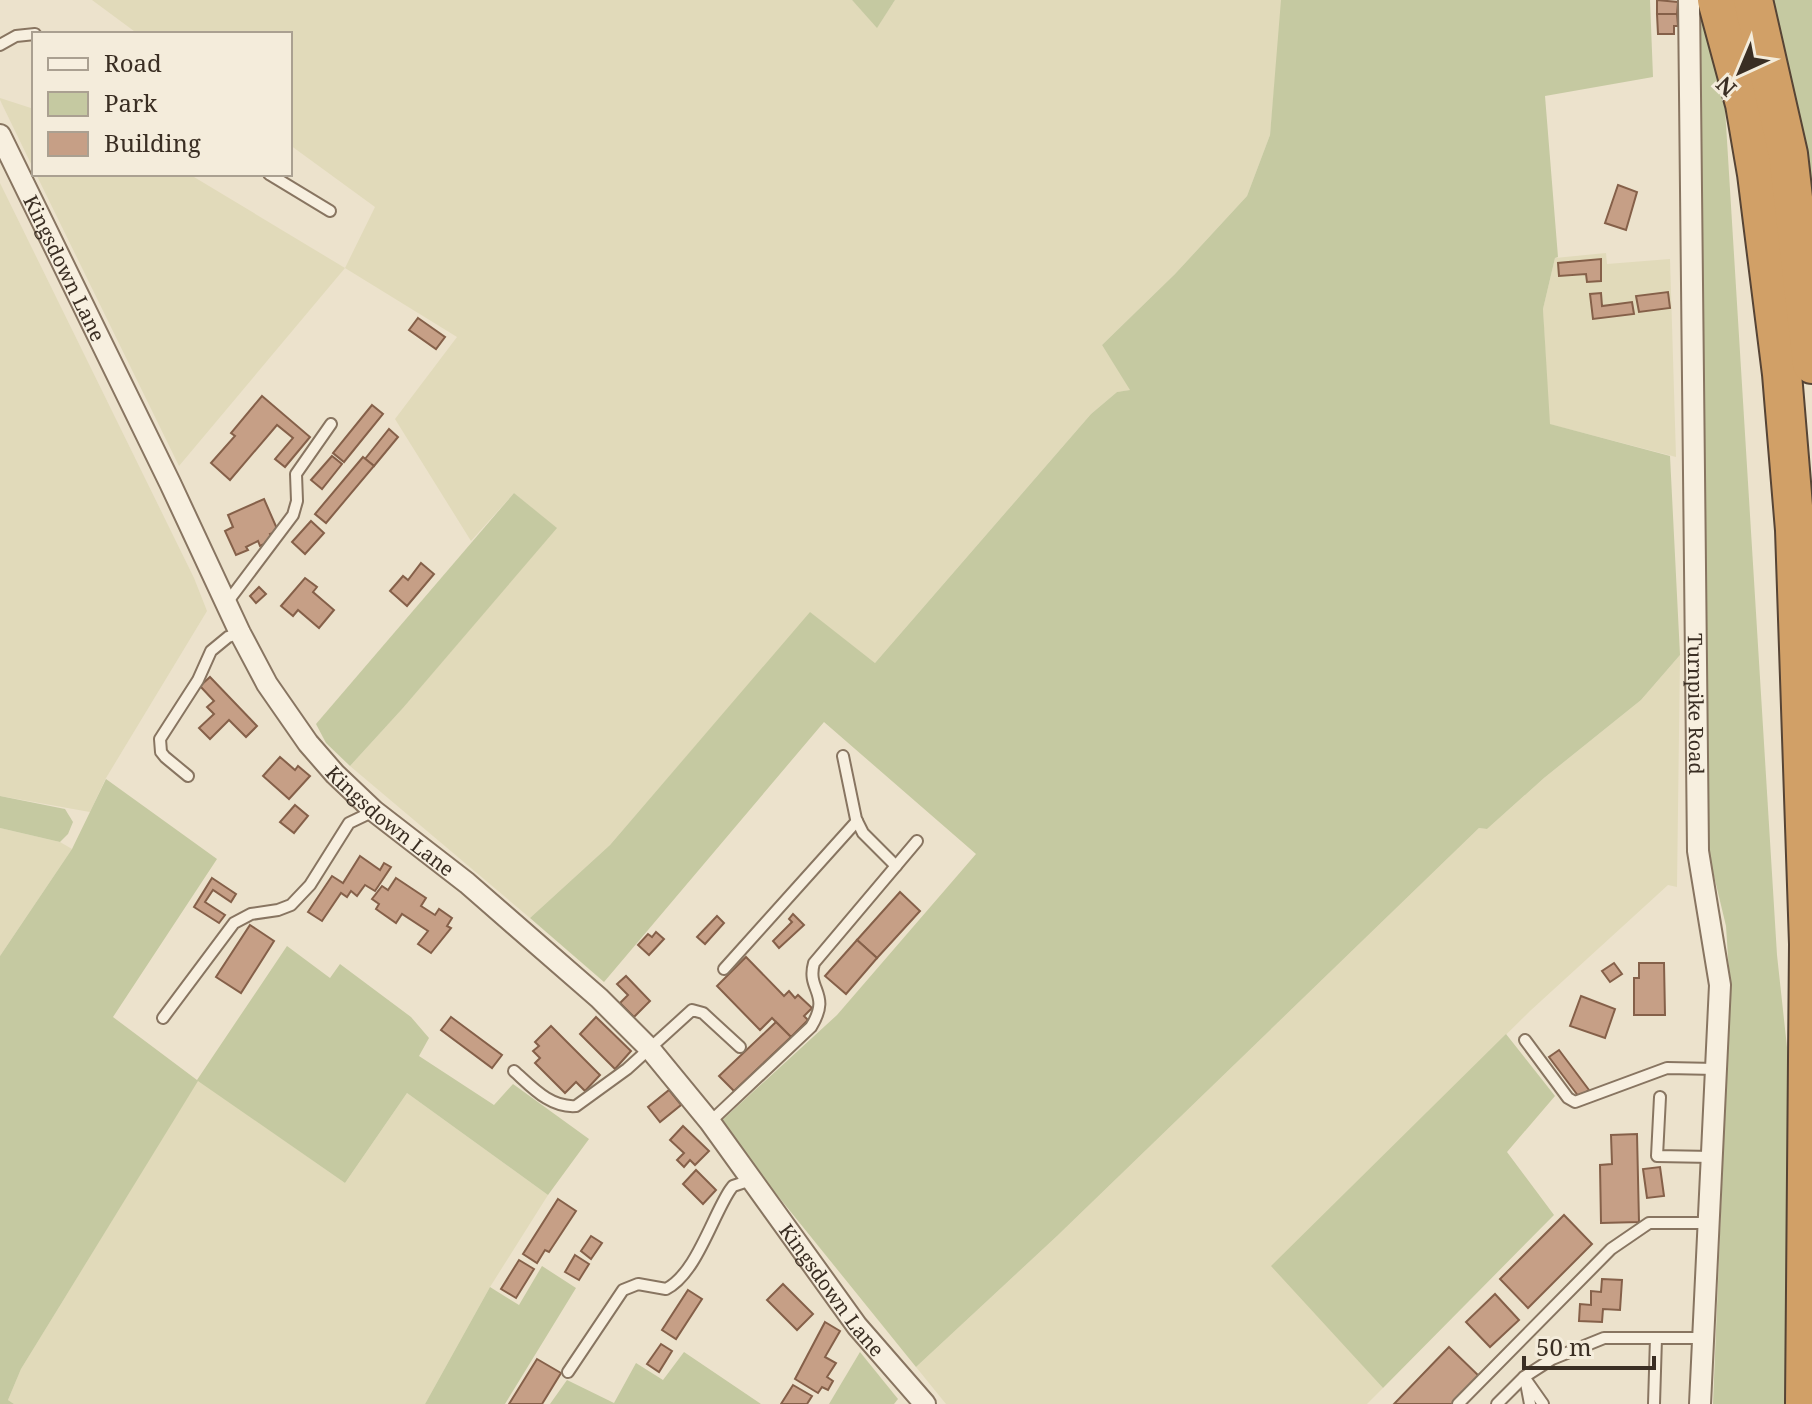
<svg xmlns="http://www.w3.org/2000/svg" width="1812" height="1404" viewBox="0 0 1812 1404" font-family="'Noto Serif',serif">
<style>
.farmland{fill:#e1daba}
.green{fill:#c5c9a1}
.building{fill:#c69f86;stroke:#856049;stroke-width:2}
.lines{fill:none;stroke-linecap:round;stroke-linejoin:round}
.lane-casing{stroke:#887561;stroke-width:14}
.street-casing{stroke:#887561;stroke-width:24}
.highway-casing{stroke:#564435;stroke-width:42}
.lane{stroke:#f7efdf;stroke-width:10}
.street{stroke:#f7efdf;stroke-width:20}
.highway{stroke:#d1a067;stroke-width:38}
.labels{text-anchor:middle;dominant-baseline:central;stroke-width:6;stroke-linejoin:round;paint-order:stroke}
.street-label{font-size:20px;fill:#3a2e23;stroke:#f4ecdb}
</style>
<rect width="100%" height="100%" fill="#ece2cc"/>
<g class="farmland">
<polygon points="92,0 852,0 877,27 895,0 1281,0 1282,3 1270,135 1247,196 1175,274 1102,345 1131,390 1117,392 1091,414 875,663 810,613 610,845 530,918 350,766 403,708 556,528 514,493 471,541 395,419 457,337 345,268 179,466 36,174 189,174 345,268 375,207 290,145 290,34 138,34"/>
<polygon points="0,98 34,109 34,170 0,100"/>
<polygon points="0,183 194,578 207,611 106,778 90,812 0,796"/>
<polygon points="1606,253 1607,264 1670,259 1676,457 1549,424 1543,309 1555,258"/>
<polygon points="1680,655 1677,887 1668,885 1530,1011 1272,1266 1383,1388 1367,1404 946,1404 916,1367 1057,1236 1479,828 1487,829 1544,778 1641,700"/>
<polygon points="0,828 60,842 72,849 0,956"/>
<polygon points="198,1080 345,1183 407,1093 548,1195 490,1287 425,1404 14,1404 8,1400 21,1369"/>
</g>
<g class="green">
<polygon points="852,0 895,0 877,28"/>
<polygon points="1281,0 1650,0 1653,77 1545,96 1558,257 1555,258 1543,309 1550,424 1670,456 1680,655 1641,700 1544,778 1487,829 1479,828 1057,1236 916,1367 719,1123 837,1015 976,854 824,722 604,982 530,918 610,845 810,612 875,663 1091,414 1117,392 1130,390 1102,345 1175,274 1247,196 1270,135"/>
<polygon points="1763,0 1812,0 1812,244"/>
<polygon points="1701,3 1725,108 1777,955 1791,1084 1790,1319 1786,1404 1713,1404 1730,989 1726,926 1708,851 1701,297"/>
<polygon points="514,493 557,528 403,708 350,766 326,743 316,724"/>
<polygon points="106,779 217,859 113,1017 197,1080 287,946 330,978 340,964 411,1017 429,1038 419,1056 494,1105 513,1084 589,1139 548,1195 407,1093 345,1183 198,1081 21,1369 8,1400 14,1404 0,1404 0,956 72,849"/>
<polygon points="0,796 65,809 73,822 68,834 60,842 0,828"/>
<polygon points="1506,1034 1555,1096 1507,1152 1554,1215 1383,1388 1271,1266"/>
<polygon points="542,1266 576,1288 505,1404 425,1404 490,1287 519,1305"/>
<polygon points="684,1352 761,1404 550,1404 567,1380 614,1403 636,1363 663,1380"/>
<polygon points="860,1352 898,1399 894,1404 829,1404"/>
</g>
<g class="building">
<polygon points="1657,0 1678,2 1677,14 1657,14"/>
<polygon points="1657,14 1677,14 1678,26 1674,26 1674,34 1658,34"/>
<polygon points="1618,185 1637,192 1626,230 1605,223"/>
<polygon points="1601,259 1601,281 1587,282 1586,274 1559,276 1558,263"/>
<polygon points="1668,292 1670,308 1639,312 1636,296"/>
<polygon points="1601,293 1602,306 1632,302 1634,314 1593,319 1590,294"/>
<polygon points="418,318 445,337 436,349 409,330"/>
<polygon points="262,396 310,437 285,467 275,459 293,438 277,425 230,480 211,463 235,436 231,433"/>
<polygon points="372,405 383,414 344,462 333,453"/>
<polygon points="389,429 398,437 374,466 365,459"/>
<polygon points="332,456 342,464 322,489 311,480"/>
<polygon points="363,457 374,466 326,523 315,514"/>
<polygon points="264,499 278,531 270,534 273,540 260,546 258,541 246,547 248,550 236,555 225,531 233,527 228,515"/>
<polygon points="311,521 324,533 305,554 292,542"/>
<polygon points="421,563 434,574 407,606 390,591 403,576 408,580"/>
<polygon points="305,578 317,587 313,592 334,610 319,628 298,610 293,616 281,606"/>
<polygon points="259,587 266,594 256,603 250,596"/>
<polygon points="210,677 257,726 246,737 229,720 210,739 199,728 214,714 207,707 214,701 200,686"/>
<polygon points="280,757 295,770 298,766 310,776 289,799 263,776"/>
<polygon points="295,805 308,816 294,833 280,822"/>
<polygon points="360,856 380,870 384,863 391,867 375,891 365,885 357,896 351,891 347,897 341,893 322,921 308,912 332,876 343,883"/>
<polygon points="212,878 236,894 231,902 213,890 205,902 225,915 219,923 194,907"/>
<polygon points="396,878 426,898 421,906 435,915 439,909 452,918 447,926 451,928 431,953 418,944 428,931 402,914 396,923 376,909 379,904 372,899 382,886 388,890"/>
<polygon points="900,892 920,911 877,958 857,940"/>
<polygon points="793,914 804,925 779,948 773,941 792,922 789,919"/>
<polygon points="717,916 724,923 705,944 697,937"/>
<polygon points="250,925 274,941 241,993 216,977"/>
<polygon points="656,932 664,939 649,955 638,945 648,934 652,937"/>
<polygon points="857,940 877,958 846,994 825,976"/>
<polygon points="746,957 784,996 789,991 795,998 798,995 812,1008 804,1016 808,1020 791,1037 772,1018 760,1030 717,986"/>
<polygon points="1614,963 1622,974 1610,982 1602,971"/>
<polygon points="1639,963 1664,963 1665,1015 1634,1015 1634,978 1639,978"/>
<polygon points="626,976 650,1001 634,1017 620,1003 628,995 617,984"/>
<polygon points="1581,996 1615,1009 1605,1038 1570,1026"/>
<polygon points="451,1017 502,1055 492,1068 441,1030"/>
<polygon points="596,1017 631,1051 615,1069 580,1034"/>
<polygon points="776,1022 791,1037 734,1091 719,1076"/>
<polygon points="551,1026 600,1075 585,1091 576,1082 565,1093 535,1063 540,1058 533,1051 539,1046 535,1042"/>
<polygon points="1559,1050 1589,1090 1579,1097 1549,1057"/>
<polygon points="669,1090 681,1105 660,1122 648,1107"/>
<polygon points="683,1126 709,1151 695,1165 690,1160 684,1167 677,1160 684,1153 670,1140"/>
<polygon points="1637,1134 1639,1222 1601,1223 1600,1165 1612,1164 1611,1135"/>
<polygon points="1660,1167 1664,1196 1647,1198 1643,1169"/>
<polygon points="696,1170 716,1190 703,1204 683,1184"/>
<polygon points="558,1199 576,1211 549,1252 545,1250 537,1263 523,1254"/>
<polygon points="1564,1215 1592,1244 1528,1308 1500,1279"/>
<polygon points="591,1236 602,1243 591,1259 581,1251"/>
<polygon points="575,1255 589,1264 579,1280 565,1272"/>
<polygon points="519,1260 534,1269 516,1298 501,1289"/>
<polygon points="1602,1279 1622,1280 1620,1310 1603,1309 1602,1322 1579,1321 1580,1304 1591,1305 1591,1291 1601,1292"/>
<polygon points="783,1284 813,1314 797,1330 767,1300"/>
<polygon points="688,1290 702,1299 676,1339 662,1330"/>
<polygon points="1495,1294 1519,1320 1490,1347 1466,1322"/>
<polygon points="825,1322 840,1331 825,1357 836,1363 827,1377 833,1381 828,1390 822,1387 818,1393 795,1379"/>
<polygon points="661,1344 672,1351 659,1372 647,1364"/>
<polygon points="1449,1347 1480,1377 1454,1404 1394,1404"/>
<polygon points="537,1359 561,1373 542,1404 509,1404"/>
<polygon points="793,1385 812,1396 807,1404 781,1404"/>
</g>
<g class="lines">
<g class="lane-casing">
<g id="lane">
<polyline points="0,45 16,36 35,34"/>
<polyline points="269,174 330,211"/>
<polyline points="226,604 293,515 297,501 296,474 331,424"/>
<polyline points="843,756 856,819 863,833 896,866"/>
<polyline points="188,776 165,757 161,752 160,739 198,680 211,651 228,637 240,633"/>
<polyline points="724,969 857,821"/>
<polyline points="163,1018 234,923 251,914 278,910 291,905 310,885 349,823 374,811"/>
<polyline points="1525,1040 1568,1098 1575,1102 1667,1068 1716,1069"/>
<path d="M514 1071C532 1087 550 1108 576 1106L627 1069 692 1010 703 1013 740 1047"/>
<polyline points="1660,1097 1657,1156 1712,1157"/>
<path d="M710 1122 811 1027C832 993 806 991 814 963L917 841"/>
<path d="M568 1372 623 1290 638 1284 666 1289C696 1274 712 1217 730 1190L733 1186 751 1180"/>
<polyline points="1524,1377 1543,1404"/>
<polyline points="1526,1383 1530,1404"/>
<polyline points="1458,1404 1611,1249 1649,1223 1709,1223"/>
<polyline points="1497,1404 1524,1377 1552,1359 1604,1338 1703,1338"/>
<polyline points="1654,1404 1656,1338"/>
</g>
</g>
<g class="street-casing">
<g id="street">
<path id="s1" d="M1689 0 1698 851 1720 985 1700 1404"/>
<path id="s2" d="M0 135 170 483 240 633 267 684 308 743 335 774 374 811 467 883 599 998 650 1049 710 1122 857 1326 925 1404"/>
</g>
</g>
<g class="highway-casing">
<g id="highway">
<polyline points="1717,0 1745,104 1757,174 1782,374 1795,530 1809,944 1805,1404"/>
<polyline points="1753,0 1788,154 1812,364"/>
</g>
</g>
<use href="#lane" class="lane"/>
<use href="#street" class="street"/>
<use href="#highway" class="highway"/>
</g>
<g class="labels">
<g class="street-label">
<text stroke="none"><textPath href="#s2" startOffset="148">Kingsdown Lane</textPath></text>
<text stroke="none"><textPath href="#s1" startOffset="704">Turnpike Road</textPath></text>
<text stroke="none"><textPath href="#s2" startOffset="796">Kingsdown Lane</textPath></text>
<text stroke="none"><textPath href="#s2" startOffset="1444">Kingsdown Lane</textPath></text>
</g>
</g>
<rect x="32" y="32" width="260" height="144" fill="#f4ecdb" stroke="#aaa091" stroke-width="2"/>
<rect x="48" y="58" width="40" height="12" fill="#f7efdf" stroke="#aaa091" stroke-width="2"/>
<text x="104" y="72" font-size="24" fill="#3a2e23">Road</text>
<rect x="48" y="92" width="40" height="24" fill="#c5c9a1" stroke="#aaa091" stroke-width="2"/>
<text x="104" y="112" font-size="24" fill="#3a2e23">Park</text>
<rect x="48" y="132" width="40" height="24" fill="#c69f86" stroke="#aaa091" stroke-width="2"/>
<text x="104" y="152" font-size="24" fill="#3a2e23">Building</text>
<g transform="translate(1740 72) rotate(224)" stroke="#f4ecdb" stroke-width="6" paint-order="stroke">
<path d="M0-6L14 30L0 20L-14 30Z" fill="#3a2e23"/>
<text y="-12" font-size="22" font-weight="bold" text-anchor="middle" fill="#3a2e23">N</text>
</g>
<path d="M1524 1356v12h130v-12" fill="none" stroke="#3a2e23" stroke-width="4"/>
<text x="1536" y="1356" font-size="24" fill="#3a2e23" stroke="#f4ecdb" stroke-width="6" paint-order="stroke">50 m</text>
</svg>
